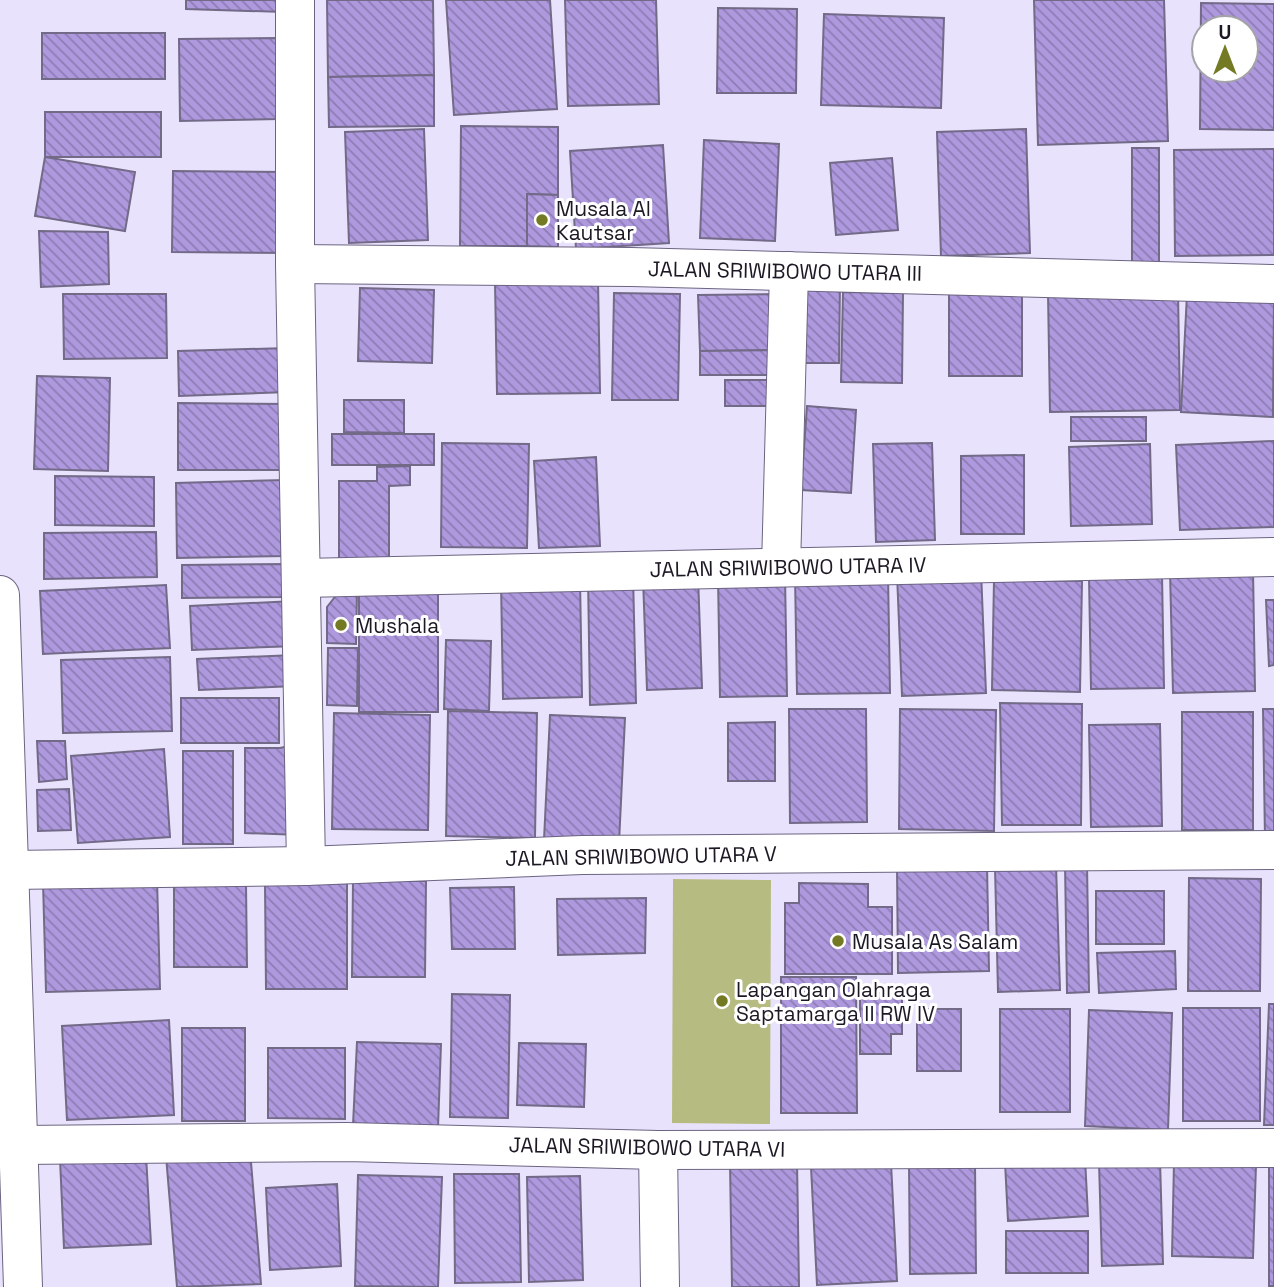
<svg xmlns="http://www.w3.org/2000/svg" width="1274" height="1287" viewBox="0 0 1274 1287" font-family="'Space Grotesk',sans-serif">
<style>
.pitch{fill:#b6bc81}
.building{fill:url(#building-back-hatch);stroke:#726a87;stroke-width:2;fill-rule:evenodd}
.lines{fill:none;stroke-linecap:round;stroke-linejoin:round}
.minor-casing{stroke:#6c6481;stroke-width:40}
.minor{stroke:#fff;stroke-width:38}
.poi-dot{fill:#747a24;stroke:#fff;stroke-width:2.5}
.labels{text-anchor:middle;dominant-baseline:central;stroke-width:6;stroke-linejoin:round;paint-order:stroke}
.poi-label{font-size:21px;fill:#1c1824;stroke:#fff;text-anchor:start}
.street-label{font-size:21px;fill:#1c1824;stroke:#fff}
</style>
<defs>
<pattern id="building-back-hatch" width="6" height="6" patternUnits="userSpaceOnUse" patternTransform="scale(1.75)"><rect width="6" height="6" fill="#ae99de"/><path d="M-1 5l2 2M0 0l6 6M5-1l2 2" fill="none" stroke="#8d7cb4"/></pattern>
</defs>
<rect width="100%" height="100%" fill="#e9e2fd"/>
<polygon class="pitch" points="673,879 771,880 770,1124 672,1123"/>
<g class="building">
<polygon points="186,0 283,0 283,12 186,9"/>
<polygon points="327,0 433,0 434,75 328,77"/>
<polygon points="446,0 550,0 557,109 454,115"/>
<polygon points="565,0 656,0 659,104 568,106"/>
<polygon points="1034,0 1164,0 1168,141 1038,145"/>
<path d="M1201 3 1274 4V130L1200 129ZM1204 28H1246V70H1204Z"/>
<polygon points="718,8 797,9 796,93 717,93"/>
<polygon points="824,14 944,18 941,108 821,105"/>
<rect x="42" y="33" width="123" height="46"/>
<polygon points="278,38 279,119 180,121 179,39"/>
<polygon points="434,75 434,126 329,127 328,77"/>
<rect x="45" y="112" width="116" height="45"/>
<polygon points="461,126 558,127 558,195 527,194 527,246 460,246"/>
<polygon points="424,129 428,240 349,243 345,132"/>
<polygon points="1026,129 1030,253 941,256 937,132"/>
<polygon points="704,140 779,144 775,241 700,238"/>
<polygon points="663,145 669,243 576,249 570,151"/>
<rect x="1132" y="148" width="27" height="116"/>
<polygon points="1274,149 1274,255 1175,256 1174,150"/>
<polygon points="45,157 135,172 125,231 35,216"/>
<polygon points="892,158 898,230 836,235 830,163"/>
<polygon points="173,171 292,172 290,253 172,252"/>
<polygon points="527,194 558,195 558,247 527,246"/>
<polygon points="39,231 108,232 109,284 41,287"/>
<polygon points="598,280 600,393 497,394 495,282"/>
<polygon points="840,282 839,363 802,363 801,283"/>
<polygon points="360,288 434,290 432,363 358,361"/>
<polygon points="843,292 903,293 902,383 841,382"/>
<polygon points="1178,292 1180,410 1050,412 1048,293"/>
<polygon points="614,293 680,294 678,400 612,400"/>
<polygon points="63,294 166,294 167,358 64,359"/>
<polygon points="781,294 781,350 700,351 698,295"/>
<rect x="949" y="294" width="73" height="82"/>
<polygon points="1187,294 1274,298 1273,417 1181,412"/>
<polygon points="287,348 288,392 179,396 178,351"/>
<polygon points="781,350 781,375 700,375 700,351"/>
<polygon points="37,376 110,378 108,471 34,469"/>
<polygon points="725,380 772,380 773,406 725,406"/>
<polygon points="344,400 404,400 404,433 344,432"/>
<polygon points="178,403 292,404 292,470 178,470"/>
<polygon points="807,406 856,410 851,493 801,490"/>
<rect x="1071" y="417" width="75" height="24"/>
<rect x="332" y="434" width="102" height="31"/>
<polygon points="1274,441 1274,527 1180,530 1176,445"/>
<polygon points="442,443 529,444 527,548 441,547"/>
<polygon points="932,443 935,540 876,542 873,444"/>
<polygon points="1150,444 1152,524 1071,526 1069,447"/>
<polygon points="1024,455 1024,534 961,534 961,456"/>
<polygon points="596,457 600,546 539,548 534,461"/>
<polygon points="410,466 410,485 389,486 389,561 339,561 339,481 377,481 377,467"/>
<polygon points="55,476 154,477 154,526 55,525"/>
<polygon points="286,480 287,556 177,558 176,483"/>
<polygon points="156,532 157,577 44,579 44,533"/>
<polygon points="289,564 289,597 182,598 182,565"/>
<polygon points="1253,569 1255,691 1173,693 1170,571"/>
<polygon points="981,571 986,693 902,696 897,574"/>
<polygon points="888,574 890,693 797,694 795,575"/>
<polygon points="633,575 636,703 590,705 588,576"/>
<polygon points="785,575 787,696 720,697 718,576"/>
<polygon points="1162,575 1164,688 1091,689 1089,577"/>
<polygon points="698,576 702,688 647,690 643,578"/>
<polygon points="580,579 582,697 503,699 501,581"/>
<polygon points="994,580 1082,581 1080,692 992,690"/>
<polygon points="166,585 170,648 43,654 40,591"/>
<polygon points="338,593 357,593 356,644 327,643 327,607"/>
<rect x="359" y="593" width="79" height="119"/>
<polygon points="1266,600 1274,600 1274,665 1269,666"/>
<polygon points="294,601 296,646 192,650 190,606"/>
<polygon points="446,640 491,641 489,711 444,709"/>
<polygon points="328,648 358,648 357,706 327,705"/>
<polygon points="294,655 295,686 199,690 197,659"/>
<polygon points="170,657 172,731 63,733 61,660"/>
<rect x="181" y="698" width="98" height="45"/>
<polygon points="1000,703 1082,704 1081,825 1002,825"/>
<polygon points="789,709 866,709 867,822 790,823"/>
<polygon points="900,709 996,710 994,831 899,829"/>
<polygon points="1263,709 1274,709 1274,839 1265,839"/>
<polygon points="448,711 537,713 535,838 446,836"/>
<rect x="1182" y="712" width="71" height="118"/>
<polygon points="334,713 430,715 428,830 332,829"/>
<polygon points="550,715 625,718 619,843 544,840"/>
<polygon points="775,722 775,781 728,781 728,723"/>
<polygon points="1160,724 1162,826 1091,827 1089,725"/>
<polygon points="37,741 65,741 67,779 39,782"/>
<polygon points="302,743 300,835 245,833 245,748 280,748"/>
<polygon points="164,749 170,837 78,843 71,756"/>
<rect x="183" y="751" width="50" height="93"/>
<polygon points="69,789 71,830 38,831 37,790"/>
<polygon points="1065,863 1087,863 1089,992 1067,993"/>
<polygon points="987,865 989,971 898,973 897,866"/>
<polygon points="1056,865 1060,990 998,992 995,867"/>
<polygon points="1189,878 1261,879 1260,991 1188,991"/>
<polygon points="157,879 160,989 46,992 43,882"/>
<polygon points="353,881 426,881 425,977 352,977"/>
<polygon points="347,883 347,989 266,989 265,884"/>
<polygon points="799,883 868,884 868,907 892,907 892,974 785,974 785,903 799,903"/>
<polygon points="174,884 246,884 247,967 174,967"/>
<polygon points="514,887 515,949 452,949 450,888"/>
<rect x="1096" y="891" width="68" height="53"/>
<polygon points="646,898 645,953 558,955 557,899"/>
<polygon points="1175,951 1176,989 1099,993 1097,953"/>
<polygon points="781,977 856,977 857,1113 781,1113"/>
<polygon points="860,993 902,993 902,1034 891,1034 891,1054 860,1054"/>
<polygon points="452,994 510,995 508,1118 450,1117"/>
<polygon points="1269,1004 1274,1004 1274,1125 1264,1125"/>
<rect x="1183" y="1008" width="77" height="113"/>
<rect x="917" y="1009" width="44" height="62"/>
<rect x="1000" y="1009" width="70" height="103"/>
<polygon points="1089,1010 1172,1013 1168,1130 1085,1126"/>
<polygon points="169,1020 174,1115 67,1120 62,1026"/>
<rect x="182" y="1028" width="63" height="93"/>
<polygon points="357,1042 441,1044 438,1128 353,1125"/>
<polygon points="519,1043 586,1044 584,1107 517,1105"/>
<polygon points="268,1048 345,1048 345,1119 268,1118"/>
<polygon points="250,1150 261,1284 177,1287 166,1156"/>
<polygon points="146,1155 151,1244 64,1248 60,1159"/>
<polygon points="1085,1158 1088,1216 1008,1221 1005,1162"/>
<polygon points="1160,1160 1163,1264 1102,1266 1099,1162"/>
<polygon points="797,1161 799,1287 732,1287 730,1162"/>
<polygon points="1174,1162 1256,1165 1253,1258 1172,1256"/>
<rect x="1269" y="1162" width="5" height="124"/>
<polygon points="891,1163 897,1281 817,1285 811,1167"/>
<polygon points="975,1163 976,1273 910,1274 909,1164"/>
<polygon points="454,1174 519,1174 521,1282 455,1283"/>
<polygon points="358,1175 442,1177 438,1287 355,1286"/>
<polygon points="580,1176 583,1280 529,1282 527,1177"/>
<polygon points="337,1184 341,1266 270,1270 266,1188"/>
<rect x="1006" y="1231" width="82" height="42"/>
</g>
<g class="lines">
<g class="minor-casing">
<g id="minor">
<polyline points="295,0 295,264 306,866"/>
<polyline points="295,264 631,267 1274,284"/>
<polyline points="781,567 789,271"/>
<polyline points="302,578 1274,557"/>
<polyline points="0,595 23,1287"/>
<polyline points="9,870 306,866 582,855 1274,850"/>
<polyline points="20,1145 347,1142 658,1150 1274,1148"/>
<polyline points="658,1150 660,1287"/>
</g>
</g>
<use href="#minor" class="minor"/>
</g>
<g class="poi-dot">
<circle cx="542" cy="220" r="7"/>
<circle cx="341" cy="625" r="7"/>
<circle cx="838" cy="941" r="7"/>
<circle cx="722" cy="1001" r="7"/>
</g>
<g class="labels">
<g class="poi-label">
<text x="556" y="208">Musala Al<tspan x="556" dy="24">Kautsar</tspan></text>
<text x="355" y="625">Mushala</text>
<text x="852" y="941">Musala As Salam</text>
<text x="736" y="989">Lapangan Olahraga<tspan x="736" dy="24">Saptamarga II RW IV</tspan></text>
</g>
<g class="street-label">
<text transform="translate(785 271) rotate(1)">JALAN SRIWIBOWO UTARA III</text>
<text transform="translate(788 567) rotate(-1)">JALAN SRIWIBOWO UTARA IV</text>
<text transform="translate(641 856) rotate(-1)">JALAN SRIWIBOWO UTARA V</text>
<text transform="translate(647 1147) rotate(1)">JALAN SRIWIBOWO UTARA VI</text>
</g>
</g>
<g transform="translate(1225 49)"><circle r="33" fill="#ffffff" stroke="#a4a3a7" stroke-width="2"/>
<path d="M0-5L12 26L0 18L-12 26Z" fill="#747a24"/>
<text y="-10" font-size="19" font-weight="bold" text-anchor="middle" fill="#1c1824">U</text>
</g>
</svg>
